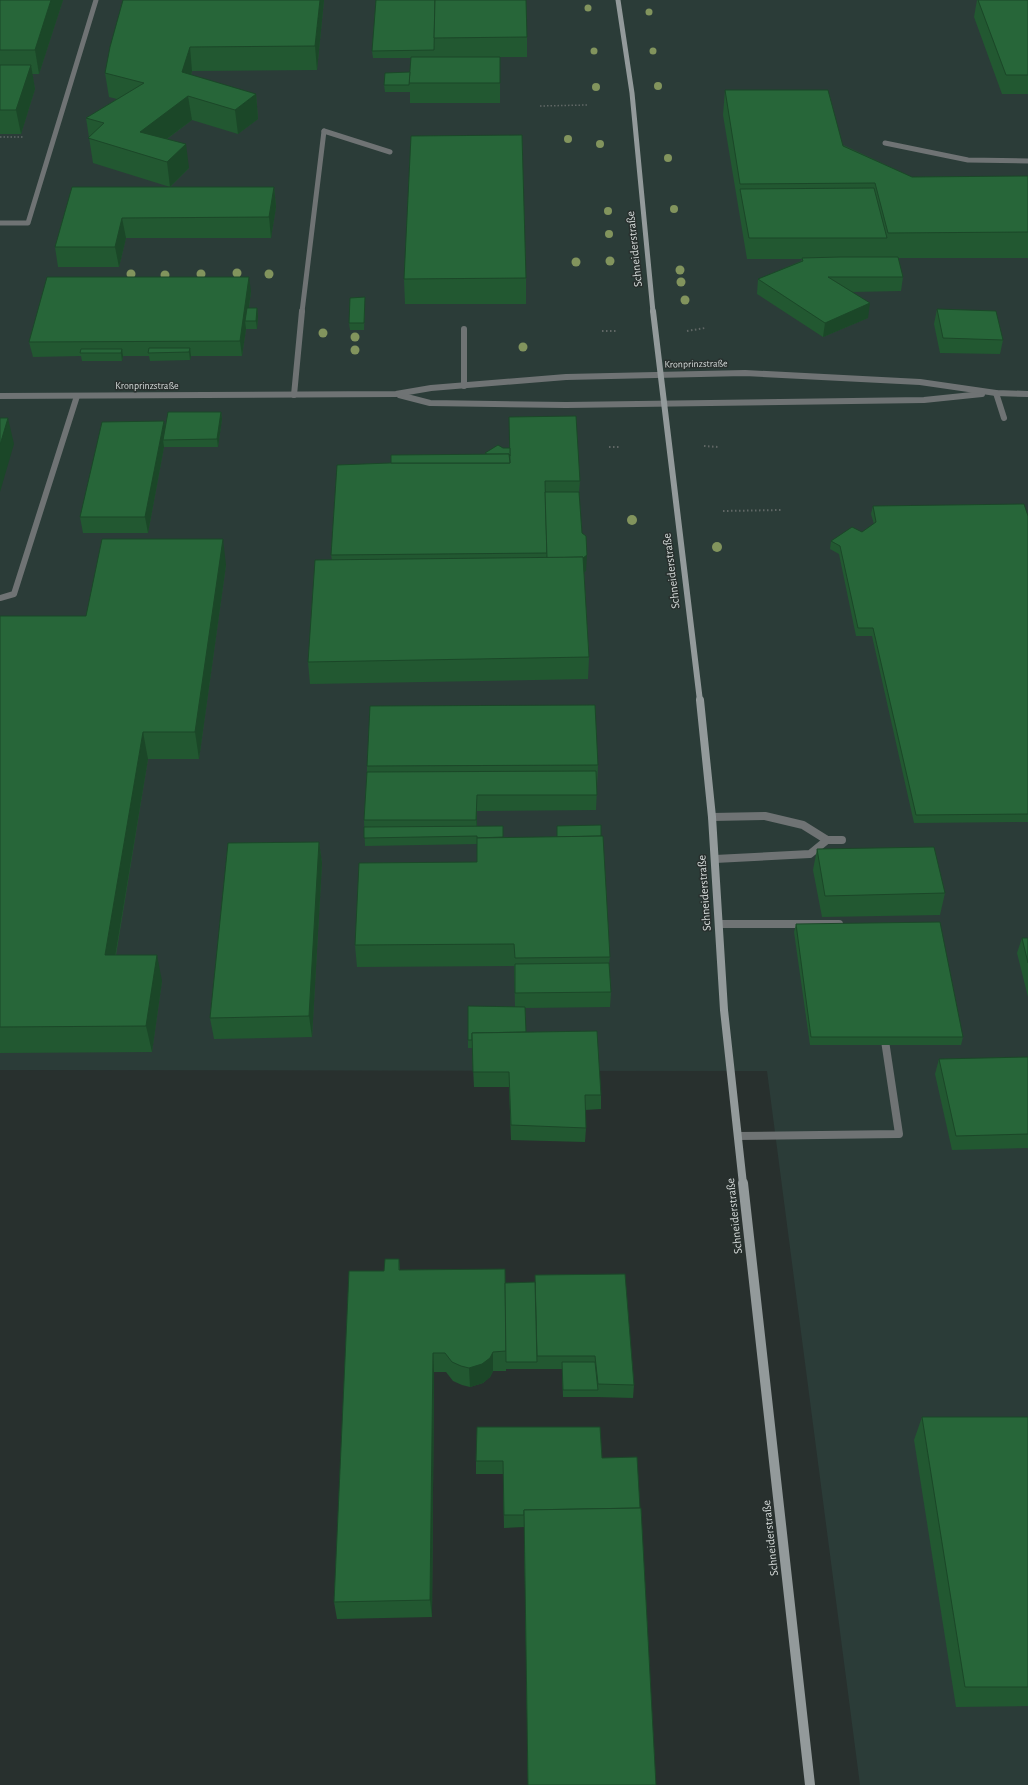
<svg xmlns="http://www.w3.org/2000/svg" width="1028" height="1785" viewBox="0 0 1028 1785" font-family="'Alegreya Sans',sans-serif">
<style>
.built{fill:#2b3c38}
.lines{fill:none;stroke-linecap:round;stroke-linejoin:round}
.path-far1{stroke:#606765;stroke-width:1.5;stroke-dasharray:1.5 2;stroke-linecap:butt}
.path{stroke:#606765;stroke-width:2;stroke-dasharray:1.5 2.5;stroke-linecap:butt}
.lane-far2{stroke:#6f7374;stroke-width:5}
.lane-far1{stroke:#6f7374;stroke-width:6}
.lane{stroke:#6f7374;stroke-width:8}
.street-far1{stroke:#6f7374;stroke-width:5}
.street{stroke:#6f7374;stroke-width:6}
.secondary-far3{stroke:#939a9b;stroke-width:5}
.secondary-far2{stroke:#939a9b;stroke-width:6}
.secondary-far1{stroke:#939a9b;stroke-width:8}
.secondary{stroke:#939a9b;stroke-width:10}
.tree{fill:#82945d}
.wall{fill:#225831}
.shaded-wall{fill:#1b4728}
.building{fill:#276639;stroke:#1b4728}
.labels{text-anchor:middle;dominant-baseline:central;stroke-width:3;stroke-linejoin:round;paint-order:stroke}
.far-street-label{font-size:10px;fill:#d4d9d8;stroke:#28302e}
.street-label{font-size:12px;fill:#d4d9d8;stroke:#28302e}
</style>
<rect width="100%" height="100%" fill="#28302e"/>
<polygon class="built" points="0,0 1028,0 1028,1785 860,1785 767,1071 0,1070"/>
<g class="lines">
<g class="path-far1">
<polyline points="540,106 587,105"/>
<polyline points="0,137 24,137"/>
</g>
<g class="path">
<polyline points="602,331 617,331"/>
<polyline points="687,331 705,328"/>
<polyline points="704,446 718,447"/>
<polyline points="609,447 619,447"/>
<polyline points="723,511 782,510"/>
</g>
<g class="lane-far2">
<polyline points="324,131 390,152"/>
<polyline points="885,143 968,160 1028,161"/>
<polyline points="0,223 28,223 96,0"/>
</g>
<g class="lane-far1">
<polyline points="464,329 464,386"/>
<polyline points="996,393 1004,418"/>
<polyline points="0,598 14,594 77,396"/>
</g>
<g class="lane">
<polyline points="712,817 765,816 803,825 827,840 842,840"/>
<polyline points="715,859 810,854 827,840"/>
<polyline points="720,924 839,924"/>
<polyline points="738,1136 899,1134 884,1034"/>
</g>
<polyline class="street-far1" points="302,312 324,131"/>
<g class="street">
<polyline points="294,395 302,311"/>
<polyline points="399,395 430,403 566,405 924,400 982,394"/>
<polyline points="0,396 396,394 431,388 566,377 745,373 920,382 996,393 1028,394"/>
</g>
<polyline class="secondary-far3" points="618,0 632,93 653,312"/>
<polyline class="secondary-far2" points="653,311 700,701"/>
<polyline class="secondary-far1" points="700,700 712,817 724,1010 743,1184"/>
<polyline class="secondary" points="743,1183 810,1785"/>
</g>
<g class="tree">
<circle cx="588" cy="8" r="3.5"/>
<circle cx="649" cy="12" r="3.5"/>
<circle cx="594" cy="51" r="3.5"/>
<circle cx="653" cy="51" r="3.5"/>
<circle cx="658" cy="86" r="4"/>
<circle cx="596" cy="87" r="4"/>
<circle cx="568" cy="139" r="4"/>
<circle cx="600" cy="144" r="4"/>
<circle cx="668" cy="158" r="4"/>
<circle cx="674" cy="209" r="4"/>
<circle cx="608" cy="211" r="4"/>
<circle cx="609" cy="234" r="4"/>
<circle cx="610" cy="261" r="4.5"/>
<circle cx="576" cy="262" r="4.5"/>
<circle cx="680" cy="270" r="4.5"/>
<circle cx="237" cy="273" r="4.5"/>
<circle cx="131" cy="274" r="4.5"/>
<circle cx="201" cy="274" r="4.5"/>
<circle cx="269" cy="274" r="4.5"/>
<circle cx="165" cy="275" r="4.5"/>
<circle cx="681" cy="282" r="4.5"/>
<circle cx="685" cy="300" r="4.5"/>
<circle cx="323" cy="333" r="4.5"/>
<circle cx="355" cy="337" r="4.5"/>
<circle cx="523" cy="347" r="4.5"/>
<circle cx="355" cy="350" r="4.5"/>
<circle cx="632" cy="520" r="5"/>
<circle cx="717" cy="547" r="5"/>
</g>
<g class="wall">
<polygon points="0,0 63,0 39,74 32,74 35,89 21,134 0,134"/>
<polygon points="123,0 324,0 317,70 192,71 191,75 256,94 258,119 238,134 192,120 167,139 189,168 170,187 93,163 86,118 117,99 109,97 105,73"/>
<polygon points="376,0 527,37 527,57 500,57 500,103 410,103 410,92 385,92 384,85 410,72 411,58 373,58 372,51"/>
<polygon points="977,0 1028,0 1028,94 1002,94 974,17"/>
<polygon points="725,90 912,177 1028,176 1028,258 898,258 903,277 901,291 852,292 868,318 823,337 757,294 758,279 801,261 802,259 747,259 723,115"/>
<polygon points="72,187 274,187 276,207 271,238 126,238 119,267 58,267 55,247"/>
<polygon points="526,278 526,304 405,304 404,279"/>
<polygon points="251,291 249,308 257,308 258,316 257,329 246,329 242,356 191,356 190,360 150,361 149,356 123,356 122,361 82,361 81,356 33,357 29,342"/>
<polygon points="365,305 364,330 350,330 349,323"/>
<polygon points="937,309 1003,340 1000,354 940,353 934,324"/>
<polygon points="221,412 222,419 218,447 164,447 148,533 83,533 80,517 164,421 165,428"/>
<polygon points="503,448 580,481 579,492 582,533 586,571 584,572 589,657 588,679 310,684 308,662 332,560 331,555 391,463 485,455 485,453"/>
<polygon points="873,506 1028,516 1028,822 914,823 872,636 856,636 839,554 830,549 831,541 862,532 874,524 871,514"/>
<polygon points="226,565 199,759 148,759 116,955 162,981 152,1052 0,1053 0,616 86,616"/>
<polygon points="598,765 596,810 477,811 477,826 503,837 557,837 557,826 610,957 609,963 611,992 610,1007 525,1008 526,1032 601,1095 601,1109 585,1110 586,1128 585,1142 511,1140 509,1087 474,1087 472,1048 468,1048 468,1040 515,1007 514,966 357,967 355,945 477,862 477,844 365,846 364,820 367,772 367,766"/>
<polygon points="319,842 322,863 312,1037 214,1039 210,1018"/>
<polygon points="817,849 945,893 940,915 822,917 813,870"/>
<polygon points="796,924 963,1037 961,1045 810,1045 794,932"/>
<polygon points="1022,938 1028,938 1028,997 1017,953"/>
<polygon points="1028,1057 1028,1148 952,1150 935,1074 939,1059"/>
<polygon points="399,1259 400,1270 505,1289 634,1385 633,1398 597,1397 563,1397 562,1369 506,1369 506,1371 493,1371 490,1377 483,1383 470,1387 462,1385 453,1381 446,1372 434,1372 432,1617 337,1619 334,1602"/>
<polygon points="922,1417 1028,1417 1028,1706 956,1707 914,1440"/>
<polygon points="602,1458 656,1785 528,1785 524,1527 504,1528 503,1474 476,1474 476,1461"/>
</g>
<g class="shaded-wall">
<polygon points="51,0 63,0 39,74 35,50"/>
<polygon points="320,0 324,0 317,70 315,46"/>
<polygon points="190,47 192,71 185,96 182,72"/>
<polygon points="31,65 35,89 21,134 16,110"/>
<polygon points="256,94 258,119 238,134 235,110"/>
<polygon points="188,96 192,120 145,155 140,132"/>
<polygon points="186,144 189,168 170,187 167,162"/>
<polygon points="274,187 276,207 271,238 269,217"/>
<polygon points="122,218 126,238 119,267 115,247"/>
<polygon points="249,277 251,291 247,321 245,321 246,329 242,356 240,341"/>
<polygon points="870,303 868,318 823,337 825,323"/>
<polygon points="257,308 258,316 257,329 256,321"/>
<polygon points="190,348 191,356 190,360 189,352"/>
<polygon points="122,349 123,356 122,361 121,353"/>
<polygon points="221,412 222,419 218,447 217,439"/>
<polygon points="8,418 14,444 0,492 0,445"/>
<polygon points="164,421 167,436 163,440 164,447 148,533 145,517"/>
<polygon points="223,539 226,565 199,759 195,732"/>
<polygon points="587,555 586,571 583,573 583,558"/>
<polygon points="143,732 148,759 111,981 105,955"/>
<polygon points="477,795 477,811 476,835 476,820"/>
<polygon points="319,842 322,863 312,1037 309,1016"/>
<polygon points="157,955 162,981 152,1052 146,1026"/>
<polygon points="493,1352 493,1371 490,1377 483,1383 470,1387 469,1368"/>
<polygon points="433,1353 434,1372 432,1617 430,1600"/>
</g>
<g class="building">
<polygon points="0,0 51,0 35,50 0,50"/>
<polygon points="123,0 320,0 315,46 190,47 182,72 256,94 235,110 188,96 140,132 186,144 167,162 88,138 104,123 86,118 144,83 105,73 110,47"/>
<polygon points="376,0 435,0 434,50 372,51"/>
<polygon points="435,0 526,0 527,37 434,38"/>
<polygon points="978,0 1028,0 1028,75 1006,75"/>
<polygon points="411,57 500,57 500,83 409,83"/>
<polygon points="0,65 31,65 16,110 0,110"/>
<polygon points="410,72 409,85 384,85 385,73"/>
<polygon points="725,90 828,90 843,146 912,177 1028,176 1028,232 888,233 875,183 740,184"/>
<polygon points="522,135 526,278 404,279 411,136"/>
<polygon points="72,187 274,187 269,217 122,218 115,247 55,247"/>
<polygon points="874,188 887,238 749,238 740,189"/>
<polygon points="840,257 898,257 903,277 828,277 870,303 825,323 758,279 803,261 802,258"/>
<polygon points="47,277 249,277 240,341 29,342"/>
<polygon points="365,297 364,323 349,323 350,298"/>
<polygon points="247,308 257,308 256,321 245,321"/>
<polygon points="937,309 996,311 1003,340 943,338"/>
<polygon points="149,348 190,348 189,352 148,353"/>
<polygon points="81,349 122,349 121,353 80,353"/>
<polygon points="168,412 221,412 217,439 163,440"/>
<polygon points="576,416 580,481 545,481 547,553 331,555 337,465 390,463 510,463 509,417"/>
<polygon points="0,418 8,418 0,445"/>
<polygon points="164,421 145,517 80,517 102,422"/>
<polygon points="498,445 503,448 510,448 510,456 509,454 487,454 485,453"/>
<polygon points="509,454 510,463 391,463 391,455"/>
<polygon points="545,492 579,492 582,533 586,536 587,555 583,558 583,557 547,558"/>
<polygon points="1024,504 1028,516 1028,814 916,815 873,628 858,628 840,546 831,541 852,527 862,532 876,522 873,506"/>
<polygon points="102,539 223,539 195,732 143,732 105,955 157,955 146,1026 0,1027 0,616 86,616"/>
<polygon points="583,557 589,657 308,662 315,560"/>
<polygon points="595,705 598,765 367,766 370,706"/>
<polygon points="596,771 597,795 477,795 476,820 364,820 367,772"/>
<polygon points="601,825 601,836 557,837 557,826"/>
<polygon points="503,826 503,837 477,838 477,836 364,838 364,827"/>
<polygon points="603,836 610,957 515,958 514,944 355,945 359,863 477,862 477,838"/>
<polygon points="319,842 309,1016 210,1018 228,843"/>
<polygon points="934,847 945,893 825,896 817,849"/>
<polygon points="940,922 963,1037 811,1037 796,924"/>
<polygon points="1022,938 1028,938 1028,963"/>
<polygon points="609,963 611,992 515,993 515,964"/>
<polygon points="468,1006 525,1007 526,1032 472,1033 472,1040 468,1040"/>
<polygon points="597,1031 601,1095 585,1095 586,1128 511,1125 509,1072 473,1072 472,1033"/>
<polygon points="1028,1057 1028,1134 956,1136 939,1059"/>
<polygon points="385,1259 399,1259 399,1270 505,1269 506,1351 493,1352 490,1358 482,1364 469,1368 461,1366 452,1362 445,1353 433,1353 430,1600 334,1602 349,1271 384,1271"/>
<polygon points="625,1274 634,1385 598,1384 595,1356 537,1356 535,1275"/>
<polygon points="535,1282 537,1362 506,1362 505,1283"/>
<polygon points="562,1362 595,1362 598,1390 563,1390"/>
<polygon points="922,1417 1028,1417 1028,1687 965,1687"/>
<polygon points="477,1427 600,1427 602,1458 637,1457 640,1508 524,1510 524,1515 504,1515 503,1461 476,1461"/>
<polygon points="641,1508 656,1785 528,1785 524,1510"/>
</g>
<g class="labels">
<g class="far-street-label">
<text transform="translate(696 364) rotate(-1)">Kronprinzstraße</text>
<text x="147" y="386">Kronprinzstraße</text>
</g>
<g class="street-label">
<text transform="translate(634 249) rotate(-96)">Schneiderstraße</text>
<text transform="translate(671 571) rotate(-97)">Schneiderstraße</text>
<text transform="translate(704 893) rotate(-94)">Schneiderstraße</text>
<text transform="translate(734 1216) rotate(-96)">Schneiderstraße</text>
<text transform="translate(770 1538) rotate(-96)">Schneiderstraße</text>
</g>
</g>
</svg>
